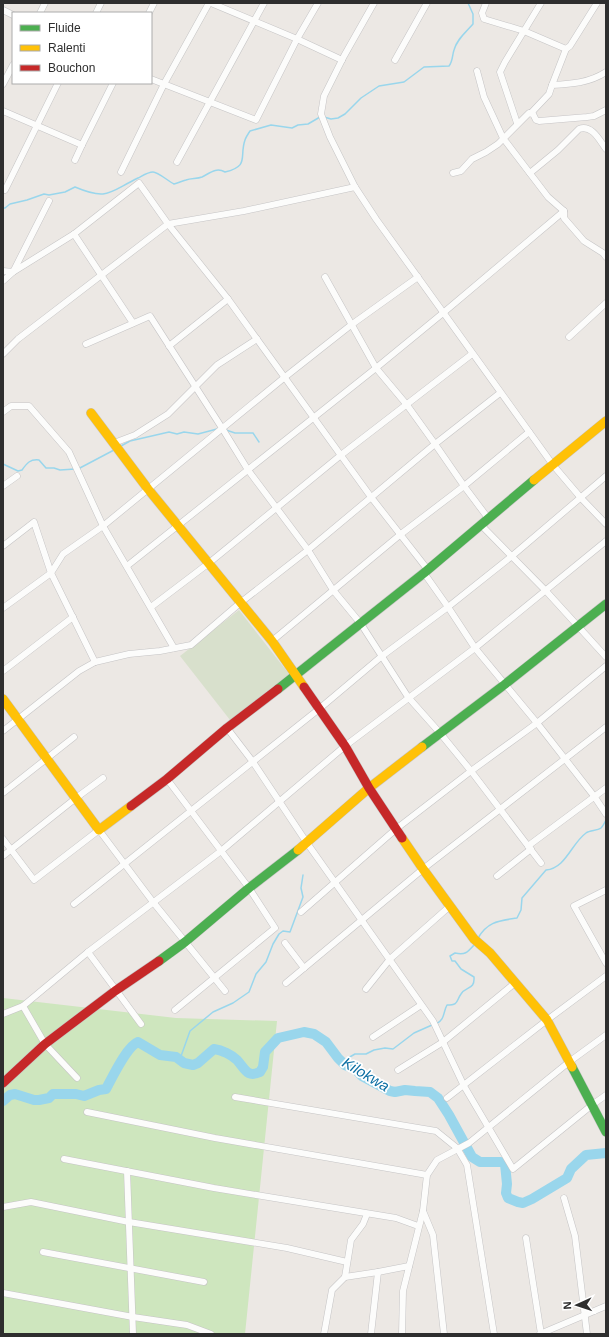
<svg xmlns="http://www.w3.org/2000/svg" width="609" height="1337" viewBox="0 0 609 1337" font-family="Arial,sans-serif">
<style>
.green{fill:#cee6be}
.cemetery{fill:#d8e0cc}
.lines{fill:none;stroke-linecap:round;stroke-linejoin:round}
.stream{stroke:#99d6ec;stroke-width:1.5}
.river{stroke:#99d6ec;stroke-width:10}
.street-casing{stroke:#c5c4c5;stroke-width:7}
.fast-casing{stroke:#c5c4c5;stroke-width:10}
.slow-casing{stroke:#c5c4c5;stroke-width:10}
.jam-casing{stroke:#c5c4c5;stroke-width:10}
.street{stroke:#fcfcfb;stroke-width:6}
.fast{stroke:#4caf50;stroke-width:9}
.slow{stroke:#ffc107;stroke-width:9}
.jam{stroke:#c62828;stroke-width:9}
.labels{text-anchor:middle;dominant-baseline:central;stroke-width:3.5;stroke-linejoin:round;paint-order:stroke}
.water-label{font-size:15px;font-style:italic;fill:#0d6fa3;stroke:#fff}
</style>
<rect width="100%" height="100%" fill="#ece8e4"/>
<polygon class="green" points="3,998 176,1018 277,1021 245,1334 3,1334"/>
<polygon class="cemetery" points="239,610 289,674 230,720 180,656"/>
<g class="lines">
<g class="stream">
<path d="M324 117 331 119 338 118 345 114 361 98 379 86 404 82 424 67 449 66C453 61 452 56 454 50 457 39 466 32 473 24V14L468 3"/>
<path d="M3 208H5L10 204 27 200 44 194 49 195 65 192 75 187C108 201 109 192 138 178 142 176 148 172 153 172 158 172 168 181 174 184 178 183 182 181 186 180 191 178 197 179 202 177 210 173 216 167 225 172 250 166 239 157 245 140 246 137 248 134 250 131L271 125 292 128 298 125 308 124 320 117"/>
<polyline points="226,430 235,433 253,433 259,442"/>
<polyline points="121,446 130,441 169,432 177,434 184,432 198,434 217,429"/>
<path d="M3 464 18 471 22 470C27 463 30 459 39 460L46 468H54L60 470 75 469"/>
<polyline points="78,469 114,450"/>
<path d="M478 938C488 921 499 921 517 918L521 910 522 898 546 870C566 868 571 844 586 833 590 830 597 831 601 828 603 826 605 822 606 820"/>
<path d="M436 1024C445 1020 443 1012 447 1005 459 1005 456 1001 461 994 466 986 475 990 474 977L461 969 455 961H452L450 956 455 953C465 955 467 953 474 945"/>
<polyline points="180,1059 190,1031 213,1012 233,1003 249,992 256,974 266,962 273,944 279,934 283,931 290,932 303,897 301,888 303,875"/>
<polyline points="341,1062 355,1054 366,1054 374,1050 385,1048 393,1049 414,1033 432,1025"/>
</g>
<path class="river" d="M3 1101 10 1095 15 1094 34 1100H39L49 1098 53 1094H76L84 1096 99 1090 106 1089C112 1078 127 1046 138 1042L160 1055 176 1057 184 1063 193 1065 198 1063 214 1049C222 1050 232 1055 237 1060 245 1069 247 1078 260 1072L263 1067 265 1052 278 1038 304 1032 314 1034 326 1042 338 1058 345 1065 355 1069 362 1076 390 1091 395 1092 405 1090 415 1091 430 1092 438 1098 449 1115 472 1157 480 1162H501L505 1164 507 1184 506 1193 508 1198 518 1202 523 1203 532 1199 567 1178 571 1169 586 1155 606 1153"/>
<g class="street-casing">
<g id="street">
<polyline points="211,3 297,39 342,60"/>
<polyline points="374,3 344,56 324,96 321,114 330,137 355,187 376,219 553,465 581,498 606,524"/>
<polyline points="486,3 482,13 484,19 524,31 566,49 570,46 597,3"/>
<polyline points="3,10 13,15"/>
<polyline points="40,13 45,3"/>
<polyline points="96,13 101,3"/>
<polyline points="149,13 154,3"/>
<polyline points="395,60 427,3"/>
<polyline points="477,71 484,97 503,138 548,197 564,211 564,218 584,241 603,253 606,257"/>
<polyline points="151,79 256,120 297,39 318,3"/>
<polyline points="3,84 13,65"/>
<polyline points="552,85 566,49"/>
<polyline points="3,111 82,145"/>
<path d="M531 113 549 94 552 85C571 84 589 83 606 72"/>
<polyline points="517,123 500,72 505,62 541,3"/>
<polyline points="75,160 82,145 113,83"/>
<polyline points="177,162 264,3"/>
<polyline points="121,172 164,84 209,3"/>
<polyline points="453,173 461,171 472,159 486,152 498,144 529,113 533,114 536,120 539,121 587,117 594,116 606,110"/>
<path d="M530 173 558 150 579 129C592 124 600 141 606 149"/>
<polyline points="5,190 58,83"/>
<polyline points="74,234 133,323"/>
<polyline points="3,271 13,272 49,201"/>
<polyline points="325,277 376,368 407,405 435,444 464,486 488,518"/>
<polyline points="3,281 13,272 74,234 139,183 168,224 228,299 371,497 428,570"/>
<polyline points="569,337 606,303"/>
<polyline points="86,344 150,316 222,428 248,470 308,550 333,590 361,624 408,697 440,733 471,771 541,863"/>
<polyline points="169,346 228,299"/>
<polyline points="3,354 18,339 168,224 244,211 355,187"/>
<polyline points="3,412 11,406 29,406 69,452 103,526 174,648"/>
<polyline points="114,443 135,435 168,414 217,365 257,339"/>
<polyline points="3,486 17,476"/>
<polyline points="481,525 546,591 606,657"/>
<polyline points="3,546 34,522 51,573 95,662"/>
<polyline points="127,566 376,368 443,313 564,211"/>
<polyline points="424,573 448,607 475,648 537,723 594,796 606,814"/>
<polyline points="151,607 209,563 341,455 472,354"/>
<polyline points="3,608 51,573 63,554 103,526 285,377 351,325 418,277"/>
<polyline points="272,641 401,534 464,486 529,432"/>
<polyline points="3,671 73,617"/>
<polyline points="227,728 253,762 307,843 433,1021 464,1086 513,1169 592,1105 606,1095"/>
<polyline points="3,731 79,671 95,662 129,654 160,651 191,645 240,603 308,550 435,444 500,393"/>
<polyline points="167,779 249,888 275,928 175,1010"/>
<polyline points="3,793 74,737"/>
<polyline points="3,839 34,880 99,830 153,902 225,991"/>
<polyline points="528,846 606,788"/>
<polyline points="3,856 76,798 103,778"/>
<polyline points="497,876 531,849"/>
<polyline points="606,890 574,906 606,963"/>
<polyline points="74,904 319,709 382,656 448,607 512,556 606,476"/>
<polyline points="301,912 396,829 471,771 537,723 606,666"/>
<polyline points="285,943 304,968"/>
<polyline points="88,952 141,1024"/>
<polyline points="286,983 423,869 606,727"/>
<polyline points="366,989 390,959 450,906"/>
<polyline points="23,1006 45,1044 77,1078"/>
<polyline points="3,1014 23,1006 88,952 221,851 345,746 475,648 606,541"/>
<polyline points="373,1037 421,1005"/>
<polyline points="398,1070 443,1042 515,983"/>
<polyline points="235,1097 436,1131 457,1148 467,1165 494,1334"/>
<polyline points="447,1098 547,1020 606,976"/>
<polyline points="87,1112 215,1138 427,1175"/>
<polyline points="64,1159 214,1188 396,1218 418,1226"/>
<polyline points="127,1171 133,1334"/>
<polyline points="564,1198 575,1236 587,1334"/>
<polyline points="3,1207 31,1202 129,1222 287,1248 347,1262"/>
<polyline points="423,1211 433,1235 444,1334"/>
<polyline points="526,1238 541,1334"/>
<polyline points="43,1252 204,1282"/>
<polyline points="345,1277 378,1272 409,1266"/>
<polyline points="3,1293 133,1317 187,1325 211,1334"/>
<polyline points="324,1334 332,1290 345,1277 351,1240 363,1224 367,1214"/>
<polyline points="371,1334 378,1272"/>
<polyline points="402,1334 403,1291 423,1211 427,1175 437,1160 469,1143 569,1062 606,1035"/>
<polyline points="540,1334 606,1306"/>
</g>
</g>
<g class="fast-casing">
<g id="fast">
<polyline points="278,689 424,573 534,480"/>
<polyline points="422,747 504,685 606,604"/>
<polyline points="159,961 185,942 249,888 298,850"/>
<polyline points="572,1067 606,1132"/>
</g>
</g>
<g class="slow-casing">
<g id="slow">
<polyline points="91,413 148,489 272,641 304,687"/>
<polyline points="534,480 606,421"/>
<polyline points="3,699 99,830 131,806"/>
<polyline points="402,838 423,869 474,939 490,953 547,1020 572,1067"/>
<polyline points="298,850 369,788 422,747"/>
</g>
</g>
<g class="jam-casing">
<g id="jam">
<polyline points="304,687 345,746 369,788 402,838"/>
<polyline points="131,806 167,779 227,728 278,689"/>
<polyline points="3,1083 45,1044 115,991 159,961"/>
</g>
</g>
<use href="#street" class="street"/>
<use href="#fast" class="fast"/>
<use href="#slow" class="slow"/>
<use href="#jam" class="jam"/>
</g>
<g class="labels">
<g class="water-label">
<text transform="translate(366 1074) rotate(31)">Kilokwa</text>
</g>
</g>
<rect width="609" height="1337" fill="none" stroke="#2e2e2e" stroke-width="8"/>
<rect x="12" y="12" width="140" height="72" fill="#ffffff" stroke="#ababab"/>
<rect x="20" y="25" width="20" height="6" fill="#4caf50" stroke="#ababab"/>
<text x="48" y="32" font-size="12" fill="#2e2e2e">Fluide</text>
<rect x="20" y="45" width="20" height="6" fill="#ffc107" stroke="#ababab"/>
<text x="48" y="52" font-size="12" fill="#2e2e2e">Ralenti</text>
<rect x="20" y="65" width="20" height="6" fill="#c62828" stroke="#ababab"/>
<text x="48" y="72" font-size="12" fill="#2e2e2e">Bouchon</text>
<g transform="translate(577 1305) rotate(267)" stroke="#ffffff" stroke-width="3" paint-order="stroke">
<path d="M0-3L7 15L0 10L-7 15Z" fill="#2e2e2e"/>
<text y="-6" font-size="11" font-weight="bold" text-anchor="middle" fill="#2e2e2e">N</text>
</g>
</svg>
